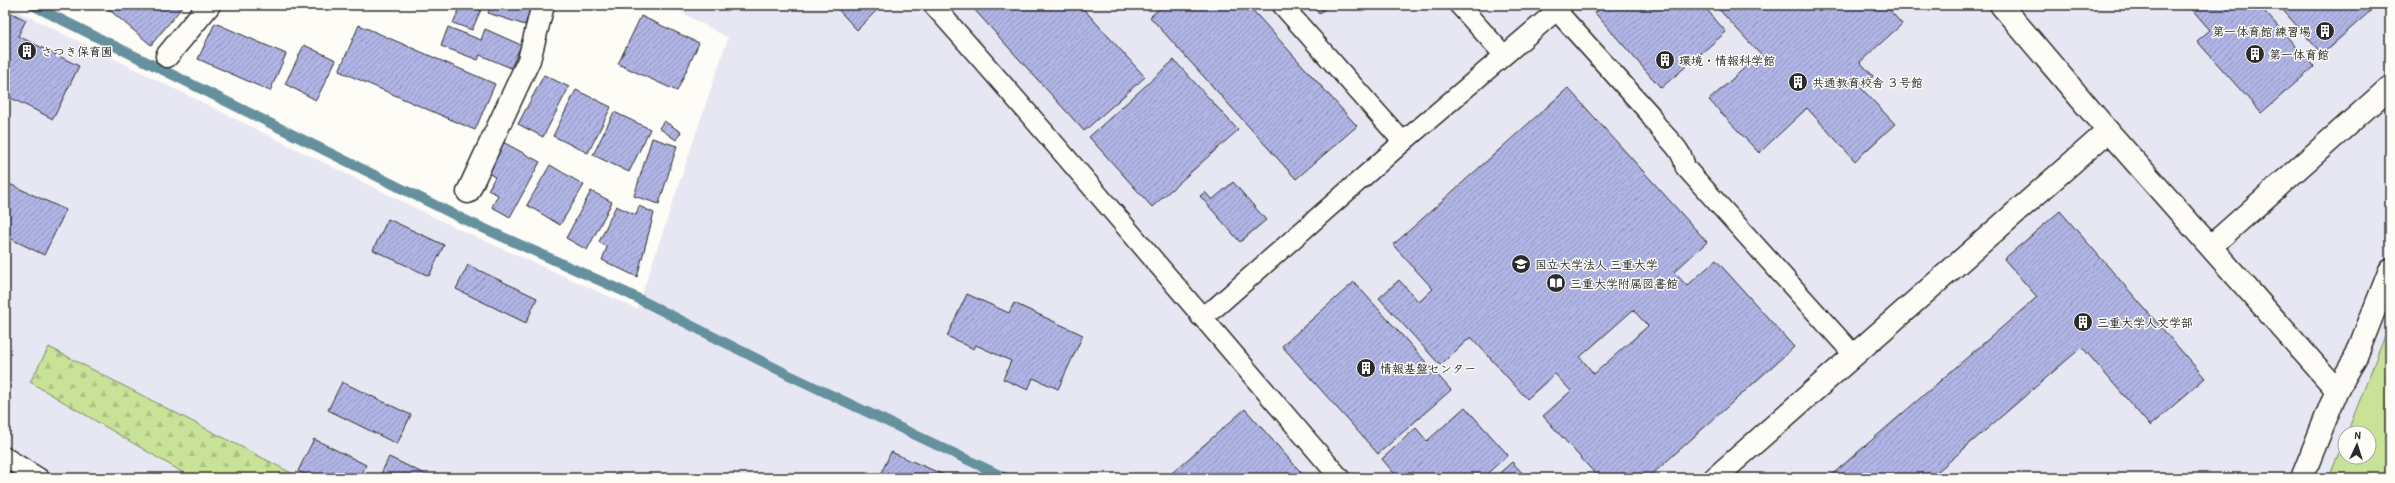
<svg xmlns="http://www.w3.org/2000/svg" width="2395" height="483" viewBox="0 0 2395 483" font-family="'Patrick Hand','Klee One',sans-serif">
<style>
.built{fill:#e6e7f2;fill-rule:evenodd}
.forest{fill:url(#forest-firs);stroke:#7a8662}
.park{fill:#c8e298;stroke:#7a8662}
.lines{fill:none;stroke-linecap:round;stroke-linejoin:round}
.stream{stroke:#65919f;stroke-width:10}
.building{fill:url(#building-hatch);stroke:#2b2b2b;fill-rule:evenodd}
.lane-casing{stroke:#2b2b2b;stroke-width:22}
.street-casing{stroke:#2b2b2b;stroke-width:25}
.lane{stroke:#fdfcf7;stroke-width:19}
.street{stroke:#fdfcf7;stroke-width:22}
.labels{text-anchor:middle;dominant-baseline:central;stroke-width:3;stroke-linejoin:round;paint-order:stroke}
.poi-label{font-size:12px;font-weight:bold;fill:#2b2b2b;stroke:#fdfcf7;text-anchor:start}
</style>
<defs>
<pattern id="forest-firs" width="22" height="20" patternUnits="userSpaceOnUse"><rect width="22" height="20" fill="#c8e298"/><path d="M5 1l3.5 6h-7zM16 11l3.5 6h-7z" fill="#acc283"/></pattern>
<pattern id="building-hatch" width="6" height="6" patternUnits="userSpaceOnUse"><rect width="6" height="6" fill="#b1b5e6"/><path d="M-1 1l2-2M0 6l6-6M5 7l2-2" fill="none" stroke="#9093bb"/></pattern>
</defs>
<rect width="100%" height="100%" fill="#fdfcf7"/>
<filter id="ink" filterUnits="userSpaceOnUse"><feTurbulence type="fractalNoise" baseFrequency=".025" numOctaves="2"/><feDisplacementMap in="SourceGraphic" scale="8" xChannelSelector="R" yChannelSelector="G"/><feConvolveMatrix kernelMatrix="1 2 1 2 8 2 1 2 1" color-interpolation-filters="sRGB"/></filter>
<g filter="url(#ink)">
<path class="built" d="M5 5 456 228 637 309 728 38 668 5H2390V478H5ZM2345 433H2369V457H2345Z"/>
<polygon class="forest" points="49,347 301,478 192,478 30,382"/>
<polygon class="park" points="2390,323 2390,478 2329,478 2345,437 2345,457 2369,457 2369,433 2347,433"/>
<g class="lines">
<polyline class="stream" points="32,5 463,219 625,292 789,375 1006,478"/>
</g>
<g class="building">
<polygon points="109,5 184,5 151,45 107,8"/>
<polygon points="461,5 483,5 472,30 453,23"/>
<polygon points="491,5 532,5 525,25 488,13"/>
<polygon points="834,5 874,5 878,9 857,30"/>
<polygon points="975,5 1080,5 1145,77 1084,131 972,7"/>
<polygon points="1163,5 1248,5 1357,126 1296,179 1150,17"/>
<polygon points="1311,5 1329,5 1319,14"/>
<polygon points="1604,5 1703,5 1726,32 1661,88 1595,13"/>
<polygon points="1715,5 1808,5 1812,9 1816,5 1885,5 1902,24 1860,62 1873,76 1862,89 1895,124 1855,161 1807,108 1759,153 1709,100 1760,54"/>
<polygon points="2188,5 2259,5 2314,67 2261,113 2197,41 2210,30"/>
<polygon points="2284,5 2377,5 2322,54 2281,8"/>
<polygon points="5,10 26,20 18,36 79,66 53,119 5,95"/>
<polygon points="641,16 699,43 677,91 618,64"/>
<polygon points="215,23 286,54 270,91 198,59"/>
<polygon points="359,25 495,84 475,130 339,71"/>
<polygon points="448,27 481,40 485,29 521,45 511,68 480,55 478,60 441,46"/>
<polygon points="304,45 336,60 316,100 285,84"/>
<polygon points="1174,60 1238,130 1152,207 1089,137"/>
<polygon points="544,75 569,87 543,137 518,124"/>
<path d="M1568 88 1707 242 1674 272 1687 286 1716 260 1794 347 1648 478H1599L1543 416 1571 391 1555 374 1527 399 1471 337 1440 365 1379 298 1399 280 1419 302 1433 289 1393 245ZM1633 310 1648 326 1594 374 1580 357Z"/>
<polygon points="576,90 611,107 588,153 553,136"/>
<polygon points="614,112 650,129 629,172 593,155"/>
<polygon points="664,121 681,132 676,140 659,128"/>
<polygon points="652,138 677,146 659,204 634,196"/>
<polygon points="501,141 540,162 510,217 492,207 498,195 488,190 495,177 484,171"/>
<polygon points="550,165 584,185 560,225 527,205"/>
<polygon points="5,182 66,210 44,255 5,236"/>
<polygon points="1233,182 1266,220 1240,242 1200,196 1205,192 1212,200"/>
<polygon points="591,191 612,202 587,250 566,238"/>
<polygon points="616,206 636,215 639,206 654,213 637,277 602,260 607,247 599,242"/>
<polygon points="2060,211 2205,378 2150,426 2082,347 1930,478 1828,478 2037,297 2004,259"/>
<polygon points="388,219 444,245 429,276 373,250"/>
<polygon points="468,265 537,298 526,323 456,289"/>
<polygon points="1354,282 1451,390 1378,454 1282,346"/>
<polygon points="967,294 1009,313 1014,303 1083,335 1058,389 1033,378 1028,390 1003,379 1011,361 976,345 974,349 947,336"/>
<polygon points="342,382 411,415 397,444 328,410"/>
<polygon points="1465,407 1508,455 1482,478 1398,478 1382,459 1416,428 1427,441"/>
<polygon points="1245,409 1306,478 1177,478 1172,473"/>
<polygon points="314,439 366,465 360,478 313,478 298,471"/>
<polygon points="891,452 951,478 879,478"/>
<polygon points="389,457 433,478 379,478"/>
<polygon points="1512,462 1527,478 1494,478"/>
</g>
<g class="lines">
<g class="lane-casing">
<g id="lane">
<path d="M933 5C1072 160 1204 321 1340 478"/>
<polyline points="1282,5 1403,142"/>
<polyline points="1459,5 1504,55"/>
<path d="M1556 10 1650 114C1658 134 1683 146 1685 167L1854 355"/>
<polyline points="1200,316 1215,308 1403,142 1563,5"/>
<polyline points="5,457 39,478"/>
</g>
</g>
<g class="street-casing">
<g id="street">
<polyline points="2001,5 2108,131 2337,390"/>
<polyline points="167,56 209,5"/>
<polyline points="468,192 529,60 543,5"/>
<polyline points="2211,246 2390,87"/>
<polyline points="1715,478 2108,131"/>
<polyline points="2302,478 2337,390 2355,359 2390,270"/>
</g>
</g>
<use href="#lane" class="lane"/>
<use href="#street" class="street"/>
</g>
</g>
<defs>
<g id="building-disc" transform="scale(1)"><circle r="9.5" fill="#2b2b2b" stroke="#fdfcf7"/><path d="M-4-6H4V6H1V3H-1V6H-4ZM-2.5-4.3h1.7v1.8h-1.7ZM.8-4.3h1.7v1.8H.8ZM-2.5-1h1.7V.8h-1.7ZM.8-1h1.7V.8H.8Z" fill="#fff"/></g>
<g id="university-disc" transform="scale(1)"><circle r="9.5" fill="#2b2b2b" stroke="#fdfcf7"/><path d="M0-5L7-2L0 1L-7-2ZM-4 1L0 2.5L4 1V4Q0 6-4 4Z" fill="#fff"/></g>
<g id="library-disc" transform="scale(1)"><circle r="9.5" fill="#2b2b2b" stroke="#fdfcf7"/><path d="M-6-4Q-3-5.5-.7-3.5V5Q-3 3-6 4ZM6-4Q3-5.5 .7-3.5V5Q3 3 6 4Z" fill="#fff"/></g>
</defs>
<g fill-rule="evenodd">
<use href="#building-disc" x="2325" y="31"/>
<use href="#building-disc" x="27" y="51"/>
<use href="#building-disc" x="2255" y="54"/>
<use href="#building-disc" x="1665" y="60"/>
<use href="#building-disc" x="1798" y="82"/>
<use href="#university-disc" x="1521" y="264"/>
<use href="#library-disc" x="1556" y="283"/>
<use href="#building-disc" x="2083" y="322"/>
<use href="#building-disc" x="1366" y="368"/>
</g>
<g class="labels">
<g class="poi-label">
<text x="2311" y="31" text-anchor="end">第一体育館 練習場</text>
<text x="41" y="51">さつき保育園</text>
<text x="2269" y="54">第一体育館</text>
<text x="1679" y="60">環境・情報科学館</text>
<text x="1812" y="82">共通教育校舎 ３号館</text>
<text x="1535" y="264">国立大学法人 三重大学</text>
<text x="1570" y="283">三重大学附属図書館</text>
<text x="2097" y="322">三重大学人文学部</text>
<text x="1380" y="368">情報基盤センター</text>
</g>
</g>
<rect width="2395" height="483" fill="none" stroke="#fdfcf7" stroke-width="20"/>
<rect x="10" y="10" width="2375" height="463" fill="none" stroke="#2b2b2b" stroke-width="1.5" filter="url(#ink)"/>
<g transform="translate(2357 445) rotate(4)"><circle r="19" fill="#fdfcf7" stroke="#a9a8a5"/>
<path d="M0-3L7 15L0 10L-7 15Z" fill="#2b2b2b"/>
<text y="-6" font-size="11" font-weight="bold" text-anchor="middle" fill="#2b2b2b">N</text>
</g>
</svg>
